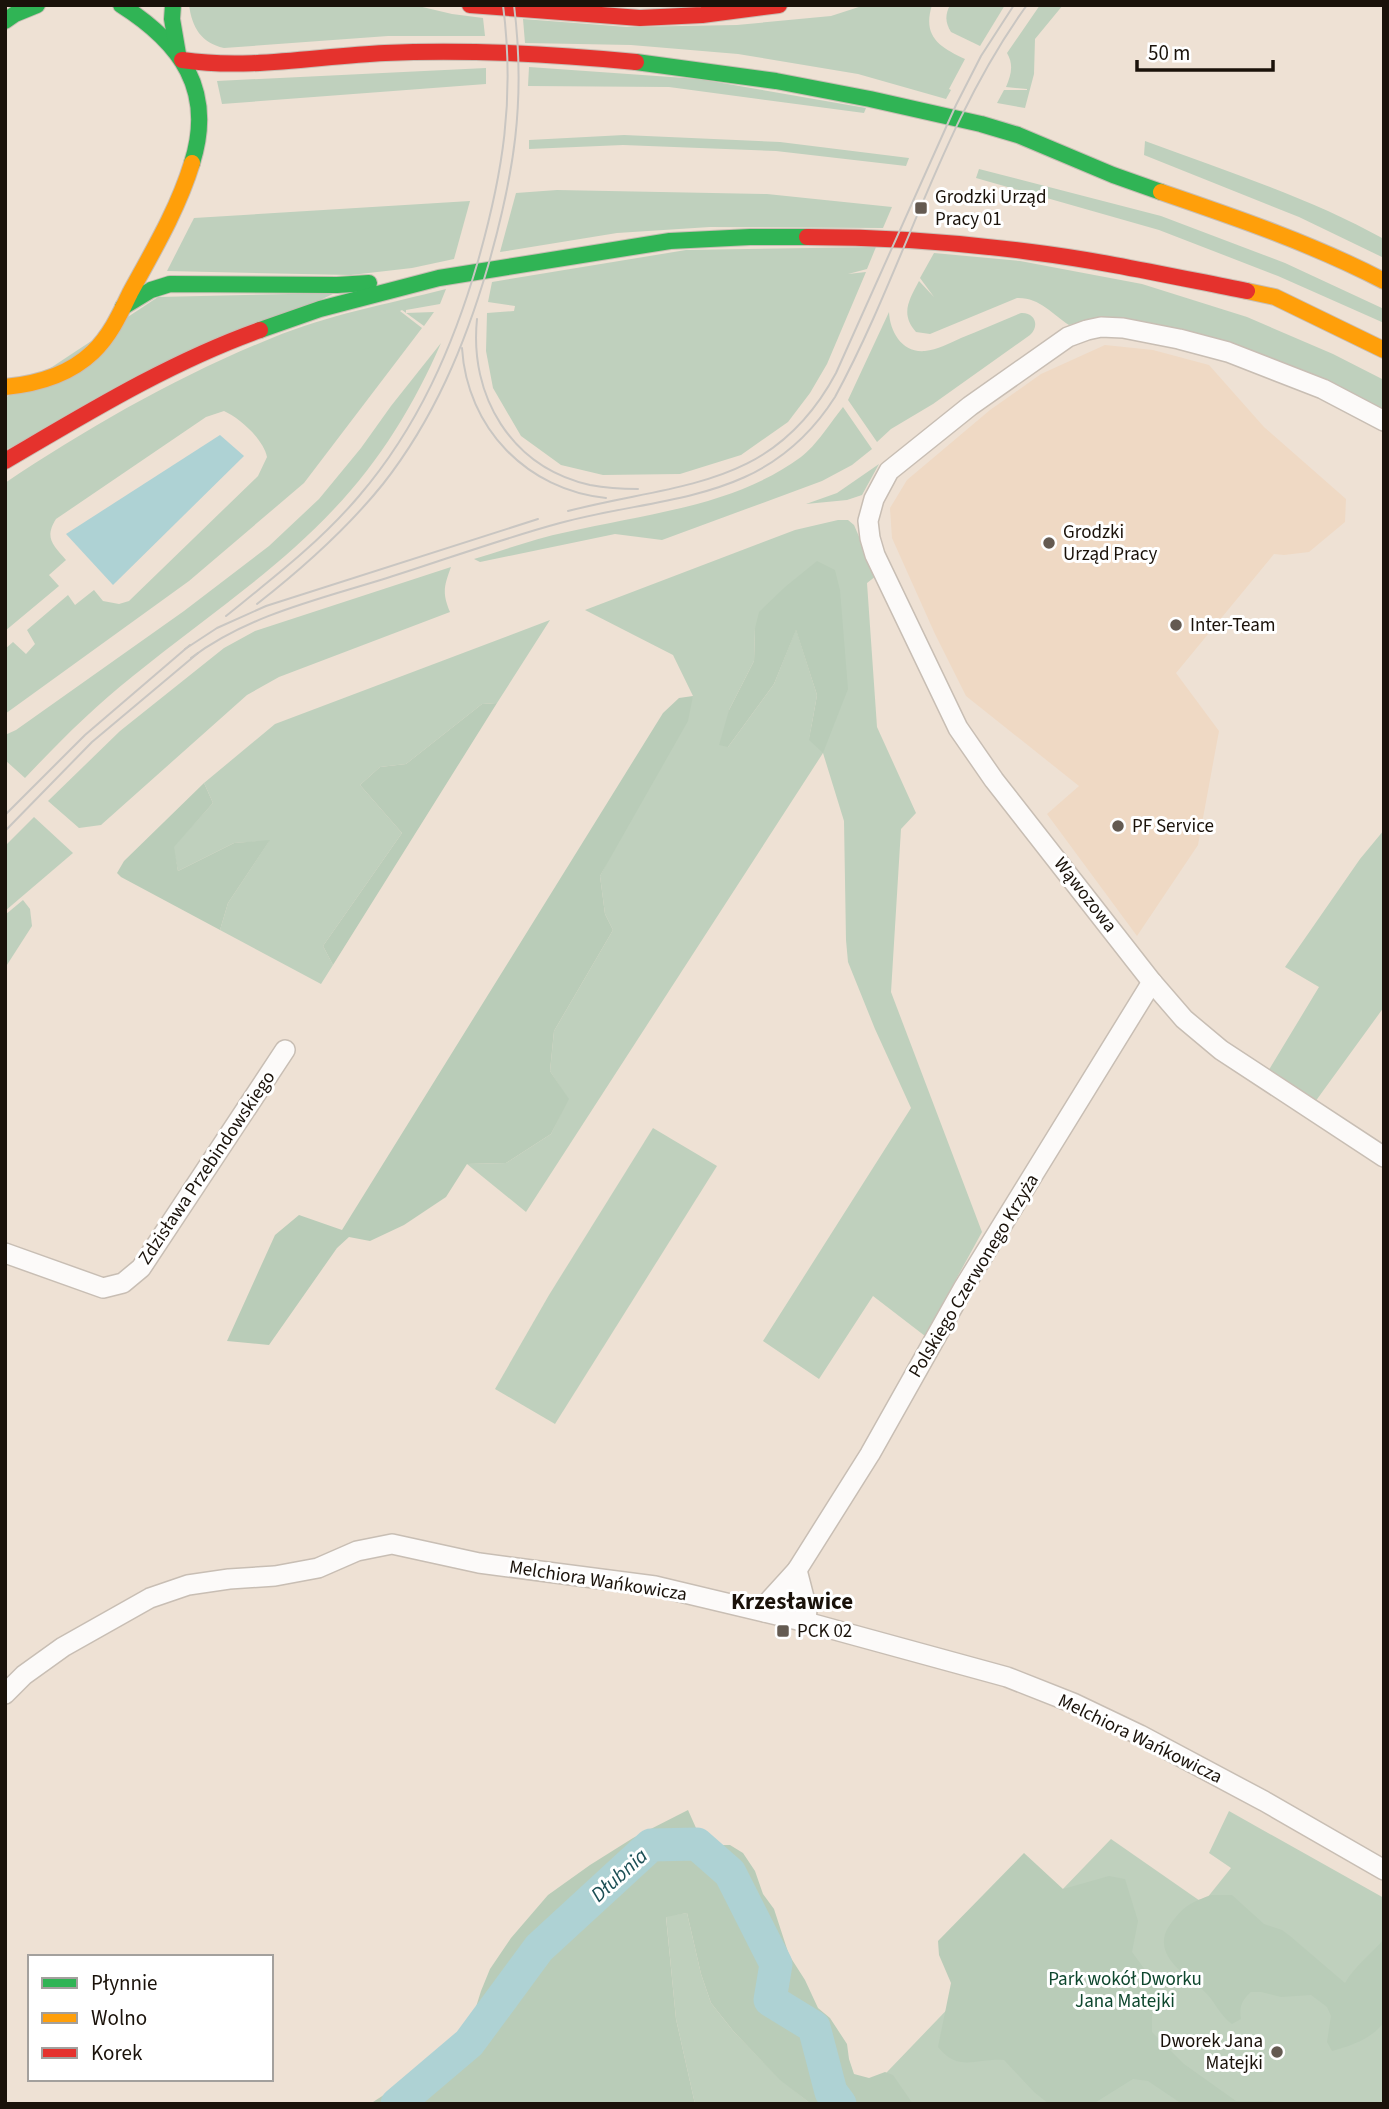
<svg xmlns="http://www.w3.org/2000/svg" width="1389" height="2109" viewBox="0 0 1389 2109" font-family="'Source Sans 3',sans-serif">
<style>
.built{fill:#efd9c4}
.green{fill:#bfd0bd;fill-rule:evenodd}
.forest{fill:#b9ccb8}
.water{fill:#aed2d4}
.lines{fill:none;stroke-linecap:round;stroke-linejoin:round}
.river{stroke:#aed2d4;stroke-width:33}
.street-casing{stroke:#c8beb4;stroke-width:22}
.fast-casing{stroke:#c8beb4;stroke-width:18}
.slow-casing{stroke:#c8beb4;stroke-width:18}
.jam-casing{stroke:#c8beb4;stroke-width:18}
.street{stroke:#fcfaf9;stroke-width:19}
.fast{stroke:#30b455;stroke-width:16}
.slow{stroke:#ff9f0a;stroke-width:16}
.jam{stroke:#e5322d;stroke-width:16}
.tram{stroke:#c9c6c2;stroke-width:2}
.poi-dot{fill:#645a51;stroke:#fff;stroke-width:2.5}
.labels{text-anchor:middle;dominant-baseline:central;stroke-width:6;stroke-linejoin:round;paint-order:stroke}
.poi-label{font-size:19px;fill:#1a120a;stroke:#fff;text-anchor:start}
.street-label{font-size:19px;fill:#1a120a;stroke:#fff}
.park-label{font-size:19px;fill:#0e472e;stroke:#fff}
.water-label{font-size:21px;font-style:italic;fill:#1c4f55;stroke:#fff}
.quarter-label{font-size:23px;font-weight:bold;fill:#1a120a;stroke:#fff}
</style>
<rect width="100%" height="100%" fill="#eee1d4"/>
<polygon class="built" points="1105,345 1153,350 1209,365 1264,427 1346,499 1345,522 1309,552 1284,555 1274,554 1176,673 1219,731 1198,845 1137,936 1047,814 1079,786 966,696 935,634 892,538 890,508 907,480 990,410 1041,374"/>
<g class="green">
<path d="M189 5H414L452 14 483 18 485 36H388L224 48C201 43 192 27 189 5Z"/>
<path d="M865 5H932C922 37 940 47 965 59L949 89 951 90 946 99 858 74 738 54 631 45 525 43 523 19 627 27 737 25 831 16Z"/>
<path d="M950 5H1005L980 46 951 32C945 22 945 15 950 5Z"/>
<path d="M1040 5H1063L1035 39 1034 74 1025 108 997 103 1004 90H1027V89L1006 87C1011 75 1014 65 1007 53Z"/>
<polygon points="529,67 699,79 866,108 864,113 669,87 528,86"/>
<polygon points="486,68 486,84 222,104 217,81"/>
<polygon points="624,135 780,142 909,158 906,166 776,151 623,145 529,149 529,140"/>
<path d="M1145 141C1225 171 1309 197 1384 239V258L1299 217 1144 155Z"/>
<polygon points="979,169 1161,216 1285,263 1384,309 1384,323 1278,276 1159,230 976,178"/>
<polygon points="557,190 767,194 892,207 883,228 710,227 617,233 500,252 516,193"/>
<polygon points="470,201 454,259 412,268 351,275 167,271 194,218"/>
<polygon points="876,247 867,269 848,274 866,272 827,364 810,393 788,422 741,455 680,474 603,475 561,465 521,436 493,388 486,351 487,313 514,311 515,306 488,302 492,282 686,250"/>
<path d="M934 253 1020 261 1142 284 1247 317 1333 354 1384 380V412L1310 373 1232 346 1153 324 1125 318 1102 317 1069 325C1052 314 1039 297 1017 298L930 334 916 332C900 314 909 300 919 281L934 297 920 278Z"/>
<path d="M446 289 440 304 406 310V313L434 312 424 326 402 310 400 311 422 328 304 483 189 581 5 714V649L13 642 26 654 35 644 27 630 68 595 75 605 94 590 103 601 119 604 129 601 258 476 267 457C264 440 240 418 224 411L206 417 56 519C44 538 53 545 66 560L49 575 59 586 5 631V483C89 427 178 376 272 338 327 315 388 304 446 289Z"/>
<polygon points="335,293 5,450 5,398 158,297"/>
<path d="M889 312C890 332 902 353 925 351 937 350 950 343 961 338 981 330 1001 321 1021 313 1035 312 1040 326 1030 335L933 404 891 429 877 442 848 400Z"/>
<path d="M441 343C415 403 380 461 334 509 275 572 201 621 133 676 94 707 59 742 25 778L5 760V735L16 730 184 611 269 546 319 499 361 448 391 406Z"/>
<path d="M843 407 872 449 852 465 822 481 662 540 615 534 480 562 474 559C505 550 536 538 567 532 645 514 735 506 801 457 816 446 831 422 843 407Z"/>
<polygon points="879,464 862,495 847,500 806,504 837,493"/>
<path d="M838 520H848L854 525 876 576 867 583 877 727 916 813 901 829 891 992 982 1232 925 1336 873 1296 819 1379 763 1341 911 1108 875 1029 848 962 846 940 844 821 823 753 526 1212 467 1164 506 1163 551 1134 568 1099 550 1071 554 1031 613 930 605 914 600 876 693 696 673 655 585 610 795 530ZM840 590 809 740 817 695 796 629 774 684 728 747 729 710 754 661 755 628Z"/>
<path d="M451 567C444 586 442 593 450 612L279 677 247 695 101 825 79 828 48 801 120 731 224 648 255 631Z"/>
<polygon points="550,620 497,703 482,704 406,764 380,767 360,785 402,833 323,946 333,965 321,984 220,930 228,903 269,841 234,843 178,871 173,847 213,803 204,783 275,724"/>
<polygon points="34,817 73,853 5,911 5,846"/>
<polygon points="1384,830 1384,1007 1315,1102 1267,1073 1319,987 1285,967 1360,859"/>
<polygon points="23,900 30,909 32,926 5,968 5,915"/>
<polygon points="653,1128 717,1166 555,1424 495,1389 549,1295"/>
<polygon points="1229,1811 1384,1898 1384,2104 874,2104 863,2097 1111,1839 1203,1903 1231,1868 1209,1853"/>
<polygon points="687,1913 701,1974 711,2003 734,2032 780,2079 811,2104 695,2104 676,2019 666,1916"/>
</g>
<g class="forest">
<polygon points="817,561 835,570 840,590 848,689 823,753 809,740 817,695 796,630 774,684 728,747 719,745 729,710 754,661 755,628 759,612 785,587"/>
<polygon points="693,696 688,721 600,876 605,914 613,930 554,1031 550,1071 569,1099 551,1134 506,1163 467,1164 446,1197 404,1225 370,1241 349,1237 337,1248 269,1345 227,1341 275,1235 299,1215 342,1230 663,713 679,698"/>
<polygon points="497,703 333,965 323,946 402,833 360,785 380,767 406,764 482,704"/>
<polygon points="204,783 213,803 174,847 178,871 234,843 270,840 228,903 220,930 121,877 117,873 124,861"/>
<polygon points="688,1810 700,1837 713,1845 730,1845 743,1853 755,1871 763,1894 774,1909 789,1955 805,1980 818,2008 830,2018 847,2044 849,2059 854,2074 869,2078 885,2072 893,2075 913,2104 811,2104 780,2080 734,2032 711,2003 701,1974 687,1913 666,1917 676,2019 695,2104 370,2104 437,2060 457,2044 470,2026 481,1991 490,1969 511,1938 548,1895 590,1865 633,1838"/>
<path d="M1024 1853 1063 1889 1109 1876 1125 1879 1138 1921 1132 1952 1157 1986 1152 2016V2032L1184 2064 1236 2101H1270L1285 2104H1182L1148 2081 1133 2079 1093 2104H1049L1034 2092 1004 2060C976 2058 959 2073 938 2047L951 1983 939 1955 938 1941Z"/>
<path d="M1211 1895H1232L1264 1924 1282 1930 1290 1936 1345 1983C1355 1966 1371 1954 1384 1939V2022C1372 2039 1350 2046 1332 2051L1327 2042 1331 2016 1327 2007 1311 1995 1281 1997 1261 1992H1251C1242 2000 1239 2006 1241 2019L1232 2024C1219 2015 1215 2001 1204 1991 1183 1973 1148 1952 1172 1922 1185 1905 1192 1902 1211 1895Z"/>
</g>
<polygon class="water" points="220,435 244,456 113,585 66,534"/>
<g class="lines">
<polyline class="river" points="397,2104 469,2043 539,1948 651,1845 697,1844 730,1873 776,1964 770,2000 814,2027 831,2092 840,2104"/>
<g class="street-casing">
<g id="street">
<polyline points="1384,421 1323,389 1228,352 1179,339 1123,328 1101,327 1087,330 1068,337 970,406 889,471 874,499 868,521 870,538 875,555 958,728 994,780 1152,982 1184,1019 1221,1050 1384,1157"/>
<polyline points="5,1253 103,1288 123,1283 141,1268 285,1050"/>
<polyline points="797,1570 807,1609 806,1622"/>
<polyline points="765,1612 769,1601 797,1570 870,1454 964,1287 1152,982"/>
<polyline points="5,1694 24,1675 63,1647 150,1598 188,1585 229,1579 275,1576 318,1568 357,1551 392,1544 479,1563 655,1586 806,1622 1007,1677 1073,1703 1140,1735 1264,1801 1384,1870"/>
</g>
</g>
<g class="fast-casing">
<g id="fast">
<path d="M121 5C181 43 215 90 192 163"/>
<polyline points="173,5 172,19 178,54"/>
<polyline points="5,21 15,14 37,5"/>
<polyline points="636,62 776,81 870,99 981,124 1018,135 1113,175 1161,192"/>
<polyline points="123,307 151,290 170,284 337,285 369,283"/>
<polyline points="260,330 320,309 439,278 670,241 750,237 807,237"/>
</g>
</g>
<g class="slow-casing">
<g id="slow">
<path d="M1161 192C1237 218 1313 244 1384 281"/>
<polyline points="1247,291 1275,297 1384,350"/>
<path d="M5 387C37 384 69 375 93 352 110 336 120 314 130 293 153 251 178 209 192 163"/>
</g>
</g>
<g class="jam-casing">
<g id="jam">
<polyline points="470,5 640,18 702,15 779,5"/>
<path d="M182 60C250 70 317 56 385 53 468 49 553 54 636 62"/>
<path d="M807 237C882 237 957 242 1031 252 1104 261 1175 277 1247 291"/>
<path d="M5 461C87 413 170 362 260 330"/>
</g>
</g>
<use href="#street" class="street"/>
<use href="#fast" class="fast"/>
<use href="#slow" class="slow"/>
<use href="#jam" class="jam"/>
<g class="tram">
<path d="M477 319C469 396 511 467 590 485 606 488 622 489 638 489"/>
<path d="M462 348C467 428 527 490 606 498"/>
<path d="M568 511C681 482 774 489 836 373L956 105 981 56 1014 5"/>
<path d="M257 604C303 568 346 530 383 484 434 419 465 345 488 266 514 175 526 101 514 5"/>
<path d="M226 616C273 578 320 542 359 496 418 427 453 347 478 261 503 173 515 98 503 5"/>
<polyline points="185,649 217,628 266,606 538,519"/>
<path d="M191 658C248 615 320 599 387 578 444 560 501 539 560 523 668 494 767 504 835 397 904 270 941 123 1027 5"/>
<polyline points="5,815 85,735 190,645"/>
<polyline points="5,831 92,742 198,653"/>
</g>
</g>
<g class="poi-dot">
<rect x="914" y="201" width="14" height="14" rx="3.5"/>
<circle cx="1049" cy="543" r="7"/>
<circle cx="1176" cy="625" r="7"/>
<circle cx="1118" cy="826" r="7"/>
<rect x="776" y="1624" width="14" height="14" rx="3.5"/>
<circle cx="1277" cy="2052" r="7"/>
</g>
<g class="labels">
<g class="poi-label">
<text x="935" y="197">Grodzki Urząd<tspan x="935" dy="22">Pracy 01</tspan></text>
<text x="1063" y="532">Grodzki<tspan x="1063" dy="22">Urząd Pracy</tspan></text>
<text x="1190" y="625">Inter-Team</text>
<text x="1132" y="826">PF Service</text>
<text x="797" y="1631">PCK 02</text>
<text x="1263" y="2041" text-anchor="end">Dworek Jana<tspan x="1263" dy="22">Matejki</tspan></text>
</g>
<g class="street-label">
<text transform="translate(1085 895) rotate(52)">Wąwozowa</text>
<text transform="translate(207 1168) rotate(-56)">Zdzisława Przebindowskiego</text>
<text transform="translate(974 1276) rotate(-59)">Polskiego Czerwonego Krzyża</text>
<text transform="translate(598 1581) rotate(9)">Melchiora Wańkowicza</text>
<text transform="translate(1140 1739) rotate(26)">Melchiora Wańkowicza</text>
</g>
<g class="park-label">
<text x="1125" y="1979">Park wokół Dworku<tspan x="1125" dy="22">Jana Matejki</tspan></text>
</g>
<g class="water-label">
<text transform="translate(619 1875) rotate(-42)">Dłubnia</text>
</g>
<g class="quarter-label">
<text x="792" y="1601">Krzesławice</text>
</g>
</g>
<rect width="1389" height="2109" fill="none" stroke="#1a120a" stroke-width="14"/>
<rect x="28" y="1955" width="245" height="126" fill="#ffffff" stroke="#a3a09d" stroke-width="2"/>
<rect x="42" y="1978" width="35" height="10" fill="#30b455" stroke="#a3a09d" stroke-width="2"/>
<text x="91" y="1990" font-size="21" fill="#1a120a">Płynnie</text>
<rect x="42" y="2013" width="35" height="10" fill="#ff9f0a" stroke="#a3a09d" stroke-width="2"/>
<text x="91" y="2025" font-size="21" fill="#1a120a">Wolno</text>
<rect x="42" y="2048" width="35" height="10" fill="#e5322d" stroke="#a3a09d" stroke-width="2"/>
<text x="91" y="2060" font-size="21" fill="#1a120a">Korek</text>
<path d="M1137 60v10h136v-10" fill="none" stroke="#1a120a" stroke-width="3.5"/>
<text x="1148" y="60" font-size="21" fill="#1a120a" stroke="#ffffff" stroke-width="5" paint-order="stroke">50 m</text>
</svg>
